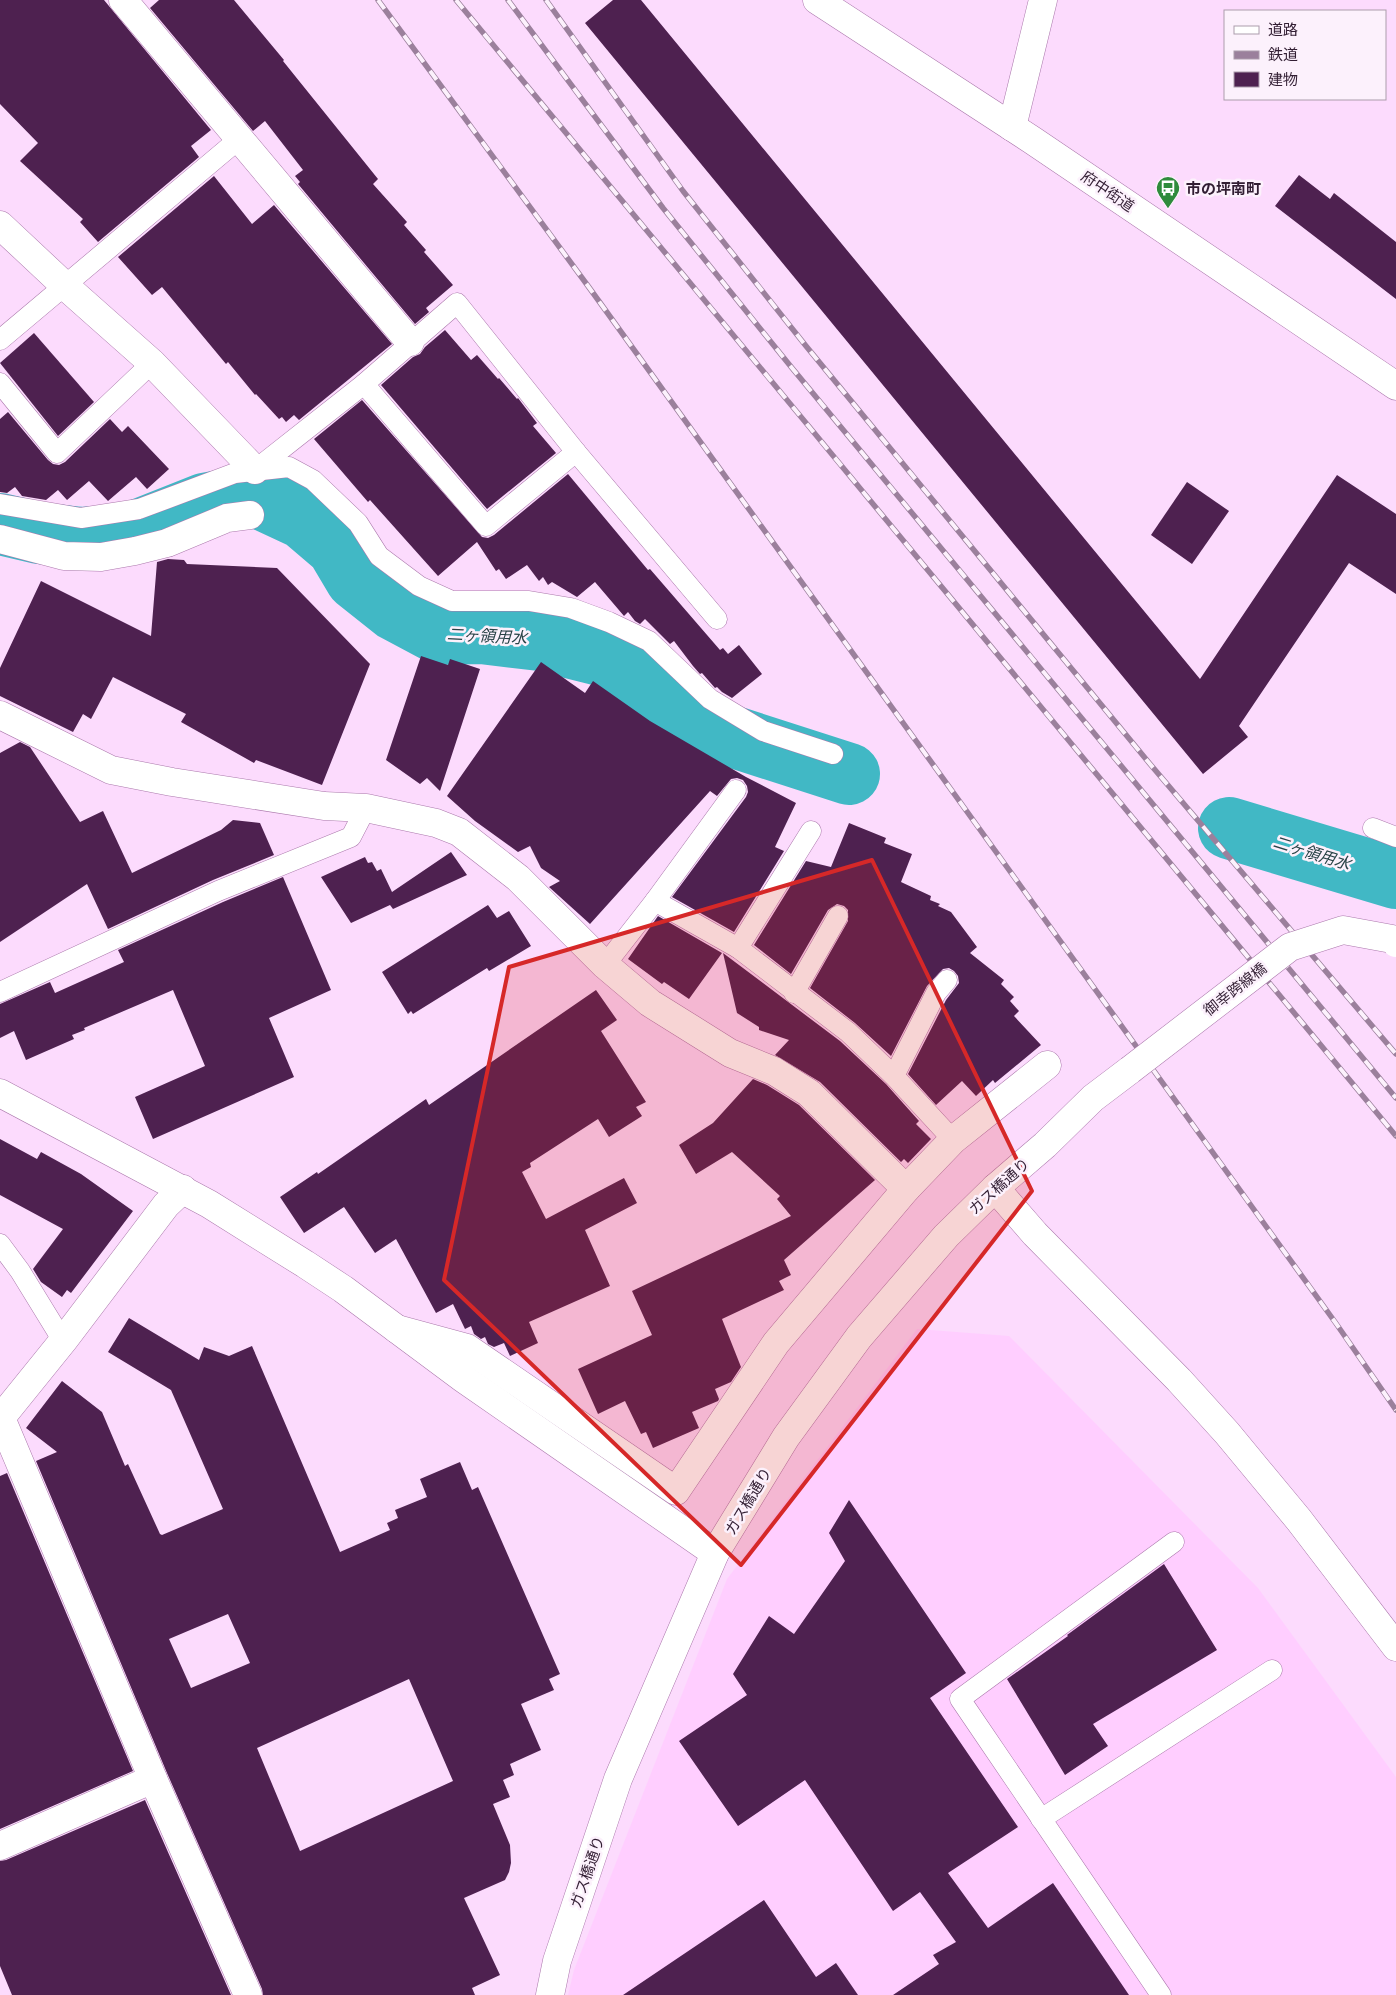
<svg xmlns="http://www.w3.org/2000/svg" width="1396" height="1995" viewBox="0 0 1396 1995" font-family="'Space Grotesk','Noto Sans JP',sans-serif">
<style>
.built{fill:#ffceff}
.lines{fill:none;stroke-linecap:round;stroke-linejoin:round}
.river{stroke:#41b8c5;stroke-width:62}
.building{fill:#4e2150;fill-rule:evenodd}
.lane-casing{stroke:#ab79ac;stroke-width:21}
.street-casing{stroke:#ab79ac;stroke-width:29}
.secondary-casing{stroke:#ab79ac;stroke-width:29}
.highway-casing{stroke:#ab79ac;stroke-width:29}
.lane{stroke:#fff;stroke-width:20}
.street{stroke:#fff;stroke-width:28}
.secondary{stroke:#fff;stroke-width:28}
.highway{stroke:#fff;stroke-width:28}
.rail-casing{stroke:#9b809c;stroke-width:5.5}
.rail{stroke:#fcf1fc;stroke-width:4;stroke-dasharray:11;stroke-linecap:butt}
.secondary-bridge-casing{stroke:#ab79ac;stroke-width:29;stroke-linecap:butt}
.secondary-bridge{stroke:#fff;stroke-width:28}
.marked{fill:#d62828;fill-opacity:0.2;stroke:#d62828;stroke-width:4;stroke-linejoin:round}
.labels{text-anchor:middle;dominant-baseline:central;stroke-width:5;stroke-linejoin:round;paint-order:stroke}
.poi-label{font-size:15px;font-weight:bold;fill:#321e33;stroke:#fcf1fc;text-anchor:start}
.street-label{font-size:15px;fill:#321e33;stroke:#fcf1fc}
.water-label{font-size:16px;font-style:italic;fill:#294347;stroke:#fcf1fc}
</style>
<rect width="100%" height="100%" fill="#fcdbfd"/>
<polygon class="built" points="917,1329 1009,1336 1258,1588 1396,1777 1396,1995 568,1995 574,1970 727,1579"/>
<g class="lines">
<g class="river">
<polyline points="0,524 39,533 81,538 126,535 204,504 241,497 262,499 303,518 337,547 356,579 395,610 440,634 481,633 540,640 604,656 655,690 700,726 849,774"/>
<polyline points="1229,828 1396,878"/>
</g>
</g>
<g class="building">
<polygon points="0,0 104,0 211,130 191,146 199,157 98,242 80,222 83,219 20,161 38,143 0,104"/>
<polygon points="159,0 234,0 284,60 283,61 378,179 373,184 407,222 404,225 426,250 424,252 453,285 426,308 429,312 415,324 298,184 300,182 295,176 303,170 265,121 253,131 150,8"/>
<polygon points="613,0 641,0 1200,679 1337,475 1396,514 1396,594 1349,563 1239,726 1248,737 1203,774 585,23"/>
<polygon points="1299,175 1330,199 1334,193 1396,242 1396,299 1275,206"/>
<polygon points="214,176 252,224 274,205 392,344 299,420 294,415 286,422 282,417 279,419 256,394 255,395 228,362 226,364 162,287 152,295 118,257"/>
<polygon points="445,330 471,360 477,355 498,379 499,378 517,399 518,398 537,423 533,426 556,453 487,509 381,385 413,357 420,354 425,347"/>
<polygon points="34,333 94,402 58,436 0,363"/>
<polygon points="362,400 482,537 488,538 494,535 568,474 648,570 650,569 720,650 723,648 728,654 739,645 762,674 732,698 722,692 717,687 715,688 702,673 700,674 693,666 674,641 670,644 645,619 640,624 635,621 628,612 624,616 595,582 577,597 552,582 548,585 543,577 539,581 527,565 506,579 499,569 496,571 477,542 438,576 370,500 368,502 314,439"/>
<polygon points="8,412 48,460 53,464 59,465 65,462 110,419 122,432 128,426 169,469 147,489 136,477 108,501 89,481 67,500 58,490 46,500 22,496 15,487 7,493 0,492 0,419"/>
<polygon points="1187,482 1229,511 1192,564 1151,535"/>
<polygon points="168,559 184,560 187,564 277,568 370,664 322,785 256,760 254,763 181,722 186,714 113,677 91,719 83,714 73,732 0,696 0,668 41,581 151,636 157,562"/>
<polygon points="421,656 448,665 450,659 480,669 440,791 427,778 420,784 386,760"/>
<polygon points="541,662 585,693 593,681 650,721 746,777 796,803 775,847 784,851 734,932 672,897 746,797 748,792 747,786 743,780 737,778 731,779 717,796 710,791 590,924 549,887 560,881 541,868 530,846 518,852 475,821 447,796"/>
<polygon points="20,742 30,747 80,822 103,811 132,873 221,830 233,820 260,823 274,855 213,880 108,929 87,884 0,942 0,753"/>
<polygon points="849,823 886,838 884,843 912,854 901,882 931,896 930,900 940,904 938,906 951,912 977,947 970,953 1004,980 1001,984 1014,997 1010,1001 1019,1011 1014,1016 1041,1045 995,1083 993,1080 976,1096 962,1081 936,1105 908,1074 946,1000 959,983 958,976 954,971 949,968 943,969 927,986 891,1056 855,1023 810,988 848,921 848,910 844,906 837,904 828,910 791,974 754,945 806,861 831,867"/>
<polygon points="451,852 467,875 393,909 390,905 351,923 321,877 365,857 368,863 372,862 377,871 381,869 392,892"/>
<polygon points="283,877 331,990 269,1018 294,1077 153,1139 135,1097 205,1066 173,990 84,1028 85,1030 72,1035 74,1039 26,1060 14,1031 0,1038 0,1004 50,982 55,993 124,962 118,950 223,902"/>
<polygon points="488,905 497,918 509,911 531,946 489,971 487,968 413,1014 411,1011 408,1014 382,972"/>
<polygon points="658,916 722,953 689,999 664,982 662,984 628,959"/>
<polygon points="723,953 840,1041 886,1084 919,1121 916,1124 931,1139 908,1163 904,1159 901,1162 820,1082 775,1055 789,1040 759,1030 759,1027 737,1013"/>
<polygon points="596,990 617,1020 601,1031 646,1102 636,1107 642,1116 609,1137 598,1119 530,1163 531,1167 522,1172 546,1219 624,1178 637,1203 585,1230 610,1286 529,1322 538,1343 510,1356 504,1343 494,1347 488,1344 485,1337 481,1339 474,1334 471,1326 465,1329 453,1304 436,1313 396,1239 375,1253 344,1207 304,1233 280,1197 317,1172 318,1174 426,1099 429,1105"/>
<polygon points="753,1079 767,1085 799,1105 875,1180 784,1260 791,1275 779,1281 784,1290 722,1319 741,1367 731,1382 715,1389 719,1399 718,1401 692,1412 699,1428 653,1448 646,1432 641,1434 625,1401 598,1414 578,1369 652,1335 632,1291 791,1216 777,1199 780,1196 732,1152 696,1174 679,1145 713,1123"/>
<polygon points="0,1139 37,1159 41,1152 81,1174 133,1211 71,1293 67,1290 62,1297 41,1282 33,1269 63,1229 0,1195"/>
<path d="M129 1318 199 1360 204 1347 229 1356 252 1346 340 1552 390 1530 387 1523 398 1518 395 1510 427 1497 420 1479 460 1462 472 1490 478 1487 560 1674 549 1679 554 1690 521 1704 541 1750 510 1764 514 1775 503 1780 510 1797 493 1804 510 1845 511 1863 509 1872 505 1880 464 1898 500 1975 472 1988 475 1995H263L262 1989 167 1773 36 1461 57 1452 26 1428 62 1381 102 1412 125 1466 128 1464 160 1534 162 1535 223 1509 171 1390 108 1352ZM228 1614 250 1663 191 1688 169 1639ZM409 1679 453 1781 300 1851 257 1748Z"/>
<polygon points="7,1473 133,1771 0,1829 0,1476"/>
<polygon points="849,1500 966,1673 930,1698 1018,1827 948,1873 988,1928 1053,1883 1129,1995 893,1995 939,1964 933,1955 956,1942 920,1892 893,1911 805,1780 738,1826 679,1741 747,1695 733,1674 769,1616 794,1634 845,1561 829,1533"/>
<polygon points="1164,1564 1217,1650 1093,1724 1108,1746 1065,1775 1007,1679 1068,1636 1067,1635"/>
<polygon points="145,1800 231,1995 12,1995 0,1966 0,1861 6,1860"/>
<polygon points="764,1900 816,1977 836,1963 858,1995 623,1995"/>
</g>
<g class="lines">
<g class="lane-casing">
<g id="lane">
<polyline points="0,340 239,139"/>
<polyline points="0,383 57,453 152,363"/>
<polyline points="364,384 486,526 576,452"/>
<polyline points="255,470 364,384 457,303 576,452 717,619"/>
<polyline points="0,504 81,518 139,509 235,473 289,467 313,480 358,523 379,556 419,586 452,601 529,601 571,608 609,622 649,641 710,699 763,731 833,754"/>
<polyline points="1373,828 1396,837"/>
<polyline points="655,901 736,790"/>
<polyline points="738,948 811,831"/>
<polyline points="605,965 655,901 738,948 848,1032 894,1076 953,1140"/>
<polyline points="0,992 218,891 351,837 366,808"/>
<polyline points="794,993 838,916"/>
<polyline points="894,1076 936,993 947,980"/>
<polyline points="0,1244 20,1271 63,1341"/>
<polyline points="1041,1819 1272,1670"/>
<polyline points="1161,1995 960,1699 1174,1542"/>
</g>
</g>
<g class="street-casing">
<g id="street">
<polyline points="123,0 410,342"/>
<polyline points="1012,127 1043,0"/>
<polyline points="0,225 64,285 152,363 255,470"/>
<polyline points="0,539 64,556 101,557 135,551 167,543 227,518 250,515"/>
<polyline points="0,715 111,770 172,782 324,806 366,808 436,823 459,832 518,878 605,965 650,1003 730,1053 774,1071 809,1093 906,1189"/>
<polyline points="0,1093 209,1204 305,1264 343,1289 464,1379 715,1553"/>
<polyline points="397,1329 467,1348 676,1491 776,1343 906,1189 953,1140 1047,1065"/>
<polyline points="1,1418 153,1779 248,1995"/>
<polyline points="0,1419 63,1341 166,1205 183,1189"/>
<polyline points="0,1846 153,1779"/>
</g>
</g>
<g class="secondary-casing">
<g id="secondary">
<polyline points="995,1188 1035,1234 1179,1380 1227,1433 1299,1520 1396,1647"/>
<polyline points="550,1995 557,1961 618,1779 715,1553 786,1437 859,1337 946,1236 995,1188 1045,1145 1093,1098 1130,1070"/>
</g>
</g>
<g class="highway-casing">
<polyline id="highway" points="817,0 1032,140 1396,386"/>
</g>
<use href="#lane" class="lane"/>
<use href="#street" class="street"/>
<use href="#secondary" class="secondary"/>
<use href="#highway" class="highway"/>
<g class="rail-casing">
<g id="rail">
<polyline points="378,0 588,286 1335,1322 1396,1410"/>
<polyline points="456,0 1396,1136"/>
<polyline points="508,0 663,208 792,368 1396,1098"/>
<polyline points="546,0 683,191 806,346 1150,764 1396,1054"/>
</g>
</g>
<use href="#rail" class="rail"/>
<g class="secondary-bridge-casing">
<polyline id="secondary-bridge" points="1130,1070 1290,947 1343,930 1392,939 1396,943"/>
</g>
<use href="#secondary-bridge" class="secondary-bridge"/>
</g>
<path class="marked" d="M872 860 1032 1191 741 1565 444 1280 509 967Z"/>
<defs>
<g id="bus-pin" transform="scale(1.25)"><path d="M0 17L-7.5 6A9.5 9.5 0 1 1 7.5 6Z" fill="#2f8b3c" stroke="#fcf1fc"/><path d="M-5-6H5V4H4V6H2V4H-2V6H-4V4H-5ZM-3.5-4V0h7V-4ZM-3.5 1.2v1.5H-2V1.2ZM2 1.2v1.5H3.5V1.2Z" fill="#fff"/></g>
</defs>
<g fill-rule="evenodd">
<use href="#bus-pin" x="1168" y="188"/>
</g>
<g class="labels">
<g class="poi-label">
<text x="1186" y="188">市の坪南町</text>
</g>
<g class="street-label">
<text transform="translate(1108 191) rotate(34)">府中街道</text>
<text transform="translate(1235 989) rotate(-38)">御幸跨線橋</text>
<text transform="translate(999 1186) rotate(-42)">ガス橋通り</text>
<text transform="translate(748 1501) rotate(-59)">ガス橋通り</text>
<text transform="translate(587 1872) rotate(-71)">ガス橋通り</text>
</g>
<g class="water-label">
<text transform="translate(487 636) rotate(3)">二ヶ領用水</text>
<text transform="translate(1312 853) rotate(17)">二ヶ領用水</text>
</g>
</g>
<rect x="1224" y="10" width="162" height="90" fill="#fcf1fc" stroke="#ab9dac"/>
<rect x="1234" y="26" width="25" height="8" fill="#ffffff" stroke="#ab9dac"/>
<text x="1268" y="35" font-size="15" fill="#321e33">道路</text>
<rect x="1234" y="51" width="25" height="8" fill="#9b809c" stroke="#ab9dac"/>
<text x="1268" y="60" font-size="15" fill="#321e33">鉄道</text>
<rect x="1234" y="72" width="25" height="15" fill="#4e2150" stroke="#ab9dac"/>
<text x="1268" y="85" font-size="15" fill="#321e33">建物</text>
</svg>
